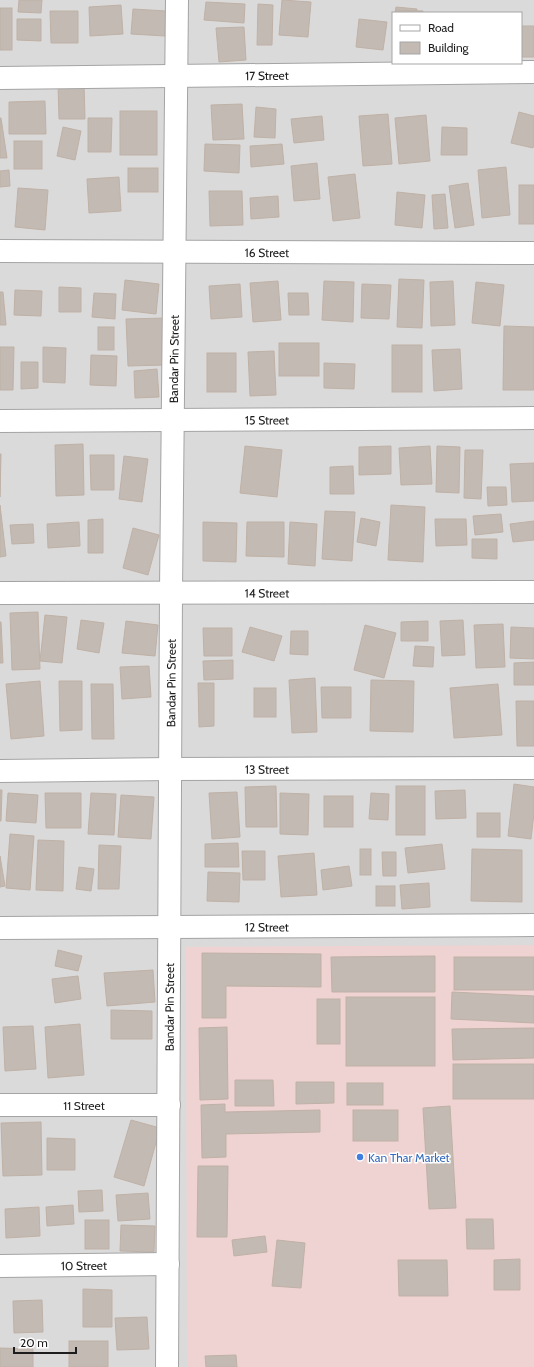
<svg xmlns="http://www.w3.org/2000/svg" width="534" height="1367" viewBox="0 0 534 1367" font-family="Cabin,sans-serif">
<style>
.residential{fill:#dbdada;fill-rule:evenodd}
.commercial{fill:#efd3d3}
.building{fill:#c3bab3;stroke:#bfb1a6}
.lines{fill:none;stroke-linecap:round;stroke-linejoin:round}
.minor-casing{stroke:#a4a4a4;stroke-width:24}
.minor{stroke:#fff;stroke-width:22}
.shop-dot{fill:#3f7fe0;stroke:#fff;stroke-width:1.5}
.labels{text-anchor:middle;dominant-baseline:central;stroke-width:3;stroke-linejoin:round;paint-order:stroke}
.street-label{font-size:12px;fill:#1d1d1d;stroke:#fff}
.shop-label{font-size:12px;fill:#366cbe;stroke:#fff;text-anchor:start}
</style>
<rect width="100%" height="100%" fill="#eeeae3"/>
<path class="residential" d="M0 0H534V1367H0ZM393 13H521V63H393Z"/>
<polygon class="commercial" points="534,945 534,1367 187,1367 186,947"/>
<g class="building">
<polygon points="19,0 42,0 41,13 18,12"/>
<polygon points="282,0 311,2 308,37 279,35"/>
<polygon points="206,2 245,4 244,23 204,20"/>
<polygon points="258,4 273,5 272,45 257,45"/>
<polygon points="121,5 123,34 90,36 89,7"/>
<polygon points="396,7 417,9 416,13 395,13"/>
<rect x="0" y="8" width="12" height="42"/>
<polygon points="133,9 166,11 165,36 131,34"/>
<polygon points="396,10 423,11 423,13 396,13"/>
<polygon points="50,11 78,11 78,43 51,43"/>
<polygon points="17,19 41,19 41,41 17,40"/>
<polygon points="359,19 387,22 383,50 356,47"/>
<rect x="521" y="26" width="13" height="31"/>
<polygon points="244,27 246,60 219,62 216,28"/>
<polygon points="58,84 84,84 85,119 59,119"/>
<polygon points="45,101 46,134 9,134 9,102"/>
<polygon points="242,104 244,139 213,140 211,105"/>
<polygon points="256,107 276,109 275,138 254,137"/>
<rect x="120" y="111" width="37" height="44"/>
<polygon points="519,112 534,116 534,144 533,148 511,143"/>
<polygon points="388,114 392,164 363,166 359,116"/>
<polygon points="426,115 430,161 399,164 395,118"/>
<polygon points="322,116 324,140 294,143 291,119"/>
<polygon points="0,118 1,118 7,158 0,158"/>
<polygon points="88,118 112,118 111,152 88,152"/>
<polygon points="63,127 81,131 75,160 57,156"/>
<polygon points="442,127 467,128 467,155 441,155"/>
<rect x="14" y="141" width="28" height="28"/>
<polygon points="205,144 240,145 239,173 204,171"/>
<polygon points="282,144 284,164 251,167 250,146"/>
<polygon points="317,163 320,199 294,201 291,166"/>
<polygon points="506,167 510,215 482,218 478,170"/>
<rect x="128" y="168" width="30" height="24"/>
<polygon points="9,170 10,186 0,187 0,171"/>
<polygon points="355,174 360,218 333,221 328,177"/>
<polygon points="119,177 121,211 89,213 87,179"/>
<polygon points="468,183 474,225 455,228 449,186"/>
<rect x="519" y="185" width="15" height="39"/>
<polygon points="18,188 48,190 45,230 15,227"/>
<polygon points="209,191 242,191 243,225 210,226"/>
<polygon points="397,192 425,195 422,228 395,225"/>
<polygon points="445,194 448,228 434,229 432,195"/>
<polygon points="278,196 279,217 251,219 250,198"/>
<polygon points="399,279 424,280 422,328 397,327"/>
<polygon points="125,280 159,284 156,314 122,310"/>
<polygon points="278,281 281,320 253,322 250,283"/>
<polygon points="324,281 354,282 353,322 322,320"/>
<polygon points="453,281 455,325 431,326 430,282"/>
<polygon points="476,282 504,285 500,326 472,323"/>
<polygon points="240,284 242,317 211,319 209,286"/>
<polygon points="362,284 391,285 389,319 361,318"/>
<polygon points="59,287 81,288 81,312 59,312"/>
<polygon points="15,290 42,291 41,316 14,315"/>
<polygon points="0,292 3,292 6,325 0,325"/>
<polygon points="94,293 116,294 115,319 92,317"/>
<polygon points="288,293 308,293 309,315 289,315"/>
<polygon points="165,318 166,365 128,366 126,319"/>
<polygon points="504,326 534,327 534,390 503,390"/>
<rect x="98" y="327" width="16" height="23"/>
<rect x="279" y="343" width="40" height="33"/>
<rect x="392" y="345" width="30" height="47"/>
<polygon points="0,347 14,347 13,390 0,390"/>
<polygon points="43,347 66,348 65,383 43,382"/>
<polygon points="460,349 462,389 434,391 432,350"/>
<polygon points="274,351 276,395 250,396 248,352"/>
<rect x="207" y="353" width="29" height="39"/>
<polygon points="91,355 117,356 116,386 90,385"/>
<polygon points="21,362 38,362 38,388 21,389"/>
<polygon points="324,363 355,364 354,389 324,388"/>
<polygon points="157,369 159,397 135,398 134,371"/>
<polygon points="83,444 84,495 56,496 55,445"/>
<polygon points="245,446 282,450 277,497 240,493"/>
<polygon points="391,446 391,474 359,475 359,447"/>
<polygon points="430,446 432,484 401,485 399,448"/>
<polygon points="437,446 460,447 459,493 436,492"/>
<polygon points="465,450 483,450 481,499 464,498"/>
<polygon points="0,454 1,454 0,497"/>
<polygon points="90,455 114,455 114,490 91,490"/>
<polygon points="124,456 148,459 142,502 119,499"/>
<polygon points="534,463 534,501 512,502 510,464"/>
<polygon points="353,466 354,494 330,494 330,467"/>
<polygon points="487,487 506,487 507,505 488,506"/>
<polygon points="0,505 6,556 0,557"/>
<polygon points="391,505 425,507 423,562 388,560"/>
<polygon points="325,511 355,512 352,561 322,559"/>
<polygon points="501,514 503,532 475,535 473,516"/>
<polygon points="361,518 380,522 376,546 357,542"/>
<polygon points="103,519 103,553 88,553 88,520"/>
<polygon points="435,519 466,519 467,545 436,546"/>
<polygon points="534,521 534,540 513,542 510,524"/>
<polygon points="79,522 80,546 48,548 47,524"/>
<polygon points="203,522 237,523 236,562 203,561"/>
<polygon points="247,522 284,522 284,557 246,556"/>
<polygon points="290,522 317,524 315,566 288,564"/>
<polygon points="33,524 34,543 12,544 10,525"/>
<polygon points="133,528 159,535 148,575 123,568"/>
<polygon points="472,539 497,539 497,559 472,558"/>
<polygon points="38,612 40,669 12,670 10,613"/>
<polygon points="45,615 67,617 62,663 40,661"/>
<polygon points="81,620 104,623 99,653 77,649"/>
<polygon points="463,620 465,655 442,656 440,621"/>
<polygon points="126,621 158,625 155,656 122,653"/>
<polygon points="428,621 428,641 401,641 401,622"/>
<polygon points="0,622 1,622 3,663 0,663"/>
<polygon points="503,624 505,667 476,668 474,625"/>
<polygon points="365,625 396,633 384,678 354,670"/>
<polygon points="250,627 282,636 274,661 242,652"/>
<polygon points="511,627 534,628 534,659 510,658"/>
<polygon points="203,628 232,628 232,656 204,656"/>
<polygon points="291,631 308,631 308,655 290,654"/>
<polygon points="415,646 434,647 433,667 413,666"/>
<polygon points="233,660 233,679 204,680 203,661"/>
<polygon points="534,662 534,685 514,685 514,663"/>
<polygon points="149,666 151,697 122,699 120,667"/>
<polygon points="315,678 317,732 292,733 289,680"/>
<polygon points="371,680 414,681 413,732 370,731"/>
<polygon points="40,681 44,736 11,739 6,684"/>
<polygon points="59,681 82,681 82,730 60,731"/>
<polygon points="198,683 214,683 214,726 199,727"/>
<polygon points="91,684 113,684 114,739 92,739"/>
<polygon points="498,684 502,735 454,738 450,688"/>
<polygon points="321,687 351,687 351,718 322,718"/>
<rect x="254" y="688" width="22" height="29"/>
<polygon points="516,701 534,701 534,746 517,746"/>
<polygon points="514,784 534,787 534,813 531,839 508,836"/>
<polygon points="276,786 277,827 246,827 245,787"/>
<rect x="396" y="786" width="29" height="49"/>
<polygon points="0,790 2,790 1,821 0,821"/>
<polygon points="465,790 466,818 436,819 435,791"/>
<polygon points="237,792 240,837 212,839 209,793"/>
<polygon points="8,793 38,795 36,823 6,821"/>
<polygon points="45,793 81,793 81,828 46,828"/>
<polygon points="91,793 116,794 114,835 88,834"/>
<polygon points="280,793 309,794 308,835 280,834"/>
<polygon points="371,793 389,794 388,820 369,819"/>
<polygon points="121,795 154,797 151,839 118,837"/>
<rect x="324" y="796" width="29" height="31"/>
<rect x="477" y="813" width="23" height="24"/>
<polygon points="10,834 34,836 30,890 6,888"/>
<polygon points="38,840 64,841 63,891 36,890"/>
<polygon points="238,843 239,867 205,867 205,844"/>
<polygon points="442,844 445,869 408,873 405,848"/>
<polygon points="99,845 121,846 119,889 98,889"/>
<rect x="360" y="849" width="11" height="26"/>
<polygon points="472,849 522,850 522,902 471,901"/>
<polygon points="242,851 265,851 265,880 243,880"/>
<polygon points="382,852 396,852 396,876 383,876"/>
<polygon points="314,853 317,895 281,897 278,856"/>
<polygon points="0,856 5,886 0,887"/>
<polygon points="349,866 352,886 323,890 321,870"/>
<polygon points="79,867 94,869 91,891 76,889"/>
<polygon points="208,872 240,873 239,902 207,901"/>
<polygon points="429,883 430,907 402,909 400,885"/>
<rect x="376" y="886" width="19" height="20"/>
<polygon points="58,950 82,956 78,971 55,966"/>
<polygon points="202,953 321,954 321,987 226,986 226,1018 202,1018"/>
<polygon points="435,956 435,992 332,992 331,957"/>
<rect x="454" y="957" width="80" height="33"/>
<polygon points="153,970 155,1002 107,1006 104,973"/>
<polygon points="78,976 81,999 55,1003 52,979"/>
<polygon points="452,992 534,996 534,1023 451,1019"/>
<rect x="346" y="997" width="89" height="69"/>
<rect x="317" y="999" width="23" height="45"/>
<polygon points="111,1010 152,1011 152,1039 111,1039"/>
<polygon points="80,1024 84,1075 48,1078 45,1027"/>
<polygon points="33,1026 36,1069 5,1071 3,1027"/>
<polygon points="227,1027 228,1099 200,1100 199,1028"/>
<polygon points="534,1028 534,1058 453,1060 452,1029"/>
<rect x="453" y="1064" width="81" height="35"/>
<polygon points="235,1080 273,1080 274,1106 235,1106"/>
<polygon points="296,1082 334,1082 334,1103 296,1104"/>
<rect x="347" y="1083" width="36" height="22"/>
<polygon points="225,1104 225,1112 320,1110 320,1132 226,1134 226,1157 202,1158 201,1105"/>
<polygon points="450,1106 456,1208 429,1209 423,1108"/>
<rect x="353" y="1110" width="45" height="31"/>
<polygon points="131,1120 160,1128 144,1186 114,1177"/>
<polygon points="41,1122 42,1175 3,1176 1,1123"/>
<polygon points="47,1138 75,1139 75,1170 47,1170"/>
<polygon points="198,1166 228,1166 227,1237 197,1237"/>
<polygon points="102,1190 103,1211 79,1212 78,1191"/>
<polygon points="148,1193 150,1219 118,1221 116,1195"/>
<polygon points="73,1205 74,1224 47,1226 46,1207"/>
<polygon points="39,1207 40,1236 6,1238 5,1209"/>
<polygon points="466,1219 493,1219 494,1249 467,1249"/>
<rect x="85" y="1220" width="24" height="29"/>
<polygon points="121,1225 155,1226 154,1252 120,1251"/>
<polygon points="265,1236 267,1252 234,1256 232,1240"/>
<polygon points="277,1240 305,1243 301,1288 272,1286"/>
<polygon points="520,1259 520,1290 494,1290 494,1260"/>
<polygon points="398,1260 447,1260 448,1296 399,1296"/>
<polygon points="83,1289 112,1290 112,1327 83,1327"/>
<polygon points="42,1300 43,1332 14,1333 13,1301"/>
<polygon points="147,1317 149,1349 117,1350 115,1318"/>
<rect x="69" y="1341" width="39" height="26"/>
<polygon points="0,1348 33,1349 33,1367 0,1367"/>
<polygon points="236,1355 237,1367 206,1367 205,1356"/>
</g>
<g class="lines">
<g class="minor-casing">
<g id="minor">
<path id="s1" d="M0 78 534 72"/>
<path id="s2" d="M0 251 534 253"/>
<path id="s3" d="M0 421 534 418"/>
<path id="s4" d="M0 593 534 592"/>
<path id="s5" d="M0 771 171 769 534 768"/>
<path id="s6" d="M0 928 534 925"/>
<path id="s7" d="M0 1105H169"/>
<path id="s8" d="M0 1266 168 1264"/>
<path id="s9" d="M167 1367 171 592 177 0"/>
</g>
</g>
<use href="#minor" class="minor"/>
</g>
<circle class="shop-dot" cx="360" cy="1157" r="4"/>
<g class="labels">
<g class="street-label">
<text stroke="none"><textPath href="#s1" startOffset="267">17 Street</textPath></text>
<text stroke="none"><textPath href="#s2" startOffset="267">16 Street</textPath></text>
<text stroke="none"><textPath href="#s9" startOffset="1008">Bandar Pin Street</textPath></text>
<text stroke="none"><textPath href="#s3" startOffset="267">15 Street</textPath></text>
<text stroke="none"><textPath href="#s4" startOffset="267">14 Street</textPath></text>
<text stroke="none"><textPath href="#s9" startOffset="684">Bandar Pin Street</textPath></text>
<text stroke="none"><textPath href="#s5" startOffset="267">13 Street</textPath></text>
<text stroke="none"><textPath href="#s6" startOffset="267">12 Street</textPath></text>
<text stroke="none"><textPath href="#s9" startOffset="360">Bandar Pin Street</textPath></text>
<text stroke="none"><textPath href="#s7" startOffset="84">11 Street</textPath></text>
<text stroke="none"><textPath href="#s8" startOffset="84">10 Street</textPath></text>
</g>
<g class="shop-label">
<text x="368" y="1157">Kan Thar Market</text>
</g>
</g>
<rect x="392" y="12" width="130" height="52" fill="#ffffff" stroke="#a5a5a5"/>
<rect x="400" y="25" width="20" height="6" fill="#ffffff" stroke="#a5a5a5"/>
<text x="428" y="32" font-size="12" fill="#1d1d1d">Road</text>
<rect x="400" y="42" width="20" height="12" fill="#c3bab3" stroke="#a5a5a5"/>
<text x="428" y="52" font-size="12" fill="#1d1d1d">Building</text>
<path d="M14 1347v6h62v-6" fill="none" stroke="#1d1d1d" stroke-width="2"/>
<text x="20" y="1347" font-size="12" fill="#1d1d1d" stroke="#ffffff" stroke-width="3" paint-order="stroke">20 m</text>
</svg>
